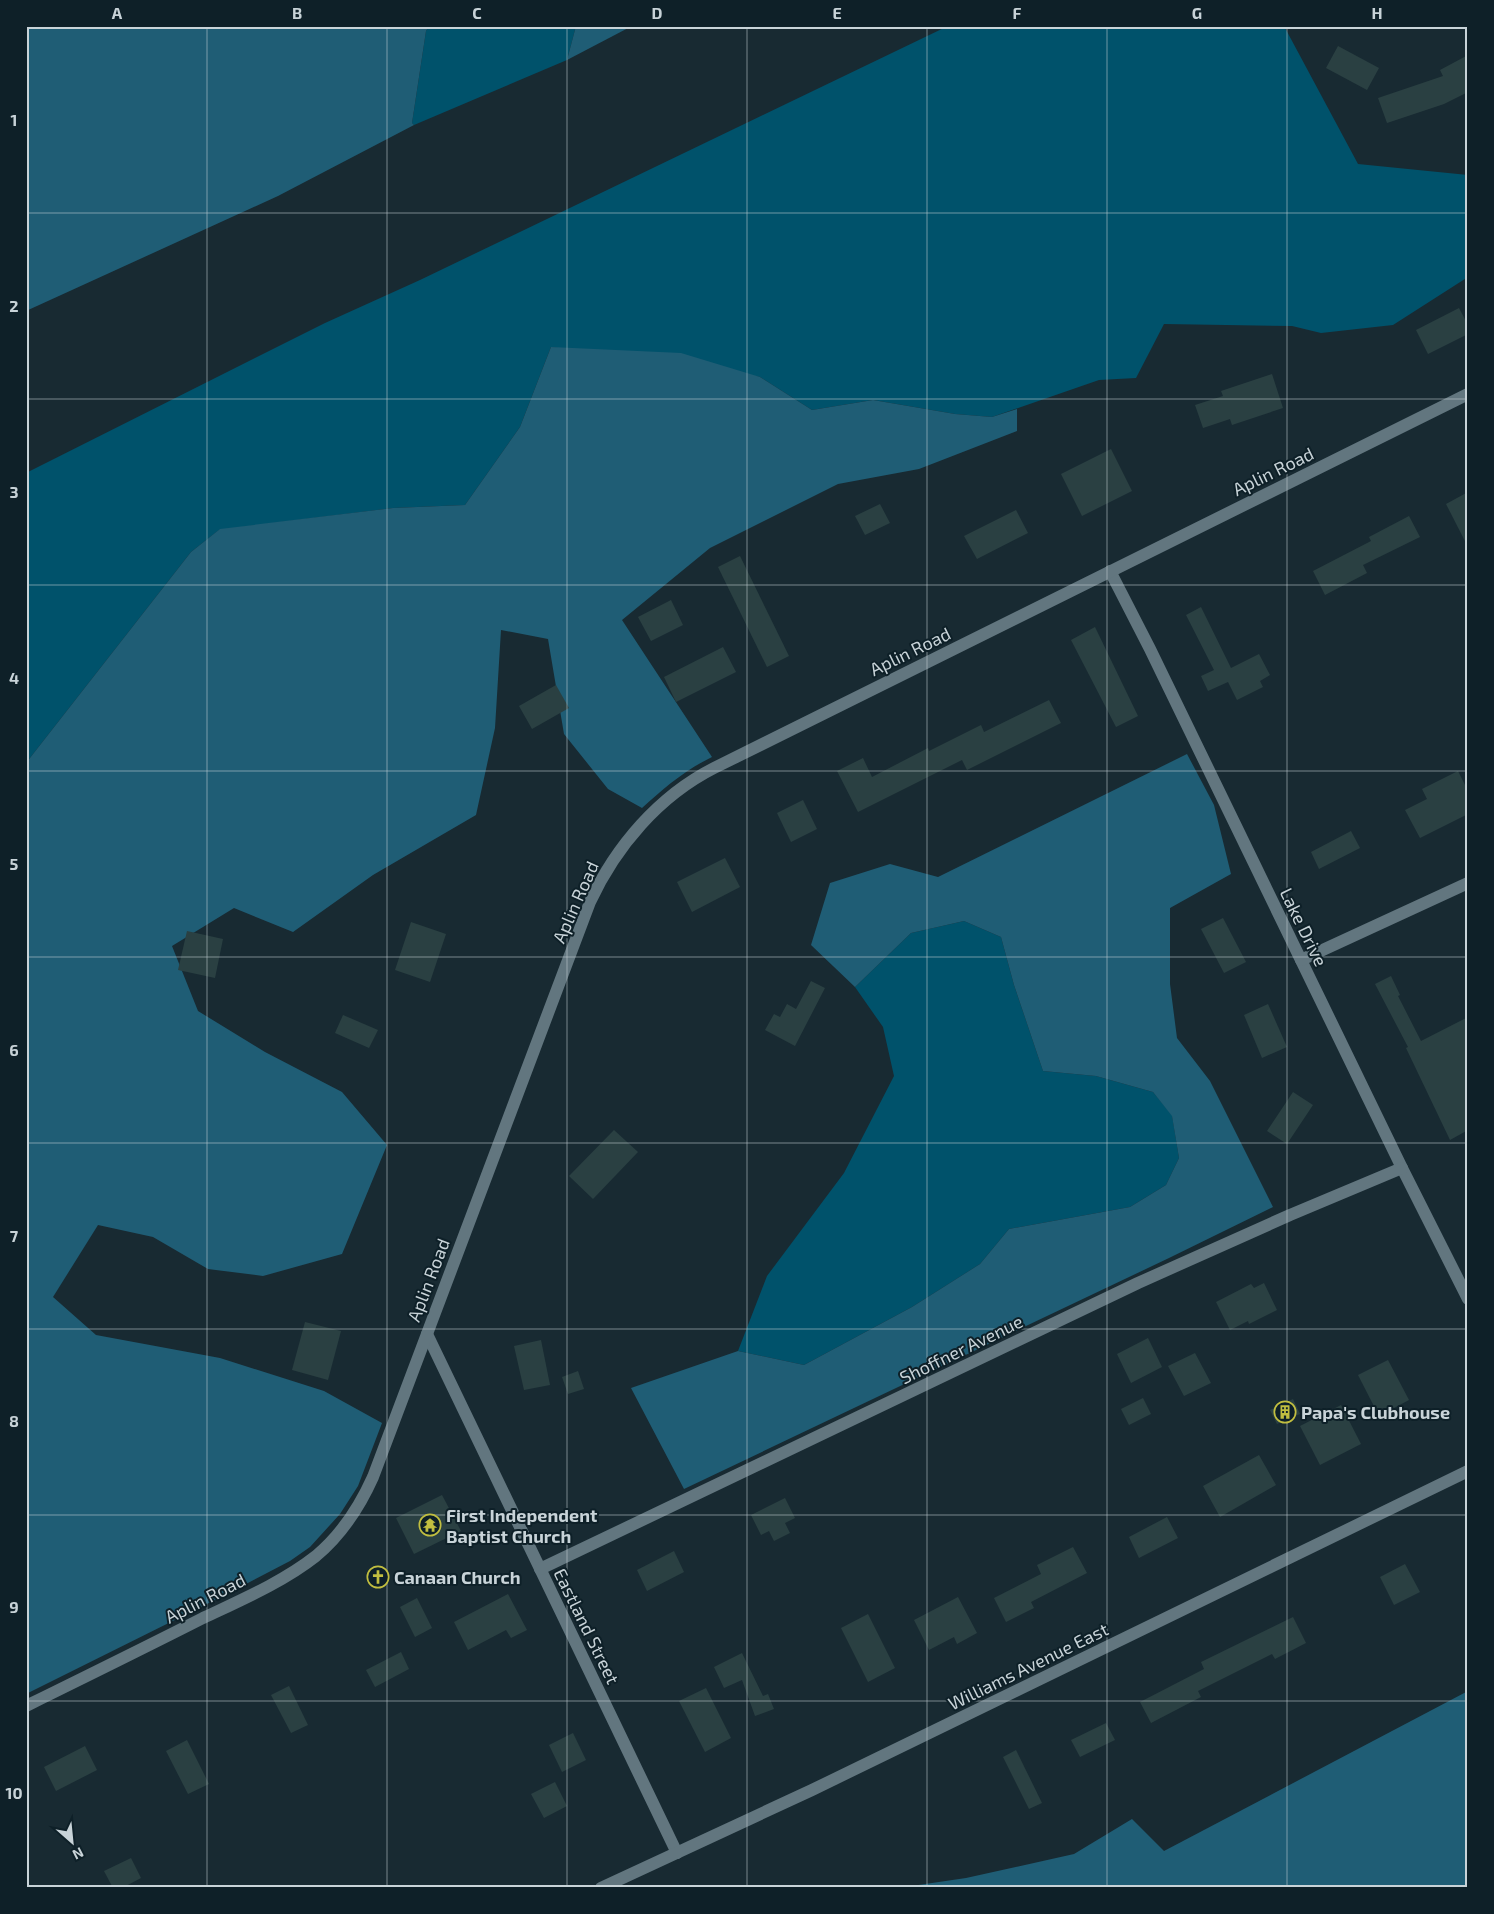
<svg xmlns="http://www.w3.org/2000/svg" width="1494" height="1914" viewBox="0 0 1494 1914" font-family="'Exo 2',sans-serif">
<style>
.green{fill:#00526b}
.forest{fill:#1f5d75}
.building{fill:#2a4042}
.lines{fill:none;stroke-linecap:round;stroke-linejoin:round}
.street{stroke:#62767f;stroke-width:12}
.secondary{stroke:#62767f;stroke-width:12}
.grid{fill:none;stroke:#c8d3d8;stroke-width:1;stroke-opacity:0.55}
.labels{text-anchor:middle;dominant-baseline:central;stroke-width:4;stroke-linejoin:round;paint-order:stroke}
.street-label{font-size:18px;fill:#c8d3d8;stroke:#0e2028}
.poi-label{font-size:18px;font-weight:bold;fill:#c8d3d8;stroke:#0e2028;text-anchor:start}
.neatline{fill:none;stroke:#c8d3d8;stroke-width:2}
.grid-label{font-size:16px;text-anchor:middle;font-weight:bold;fill:#c8d3d8}
</style>
<rect width="100%" height="100%" fill="#182a32"/>
<g class="green">
<polygon points="429,26 576,26 567,60 414,125 412,123 426,31"/>
<polygon points="948,26 1284,26 1358,164 1468,175 1468,277 1393,325 1321,333 1292,326 1164,324 1136,378 1099,380 992,417 955,414 873,400 812,410 760,377 551,347 520,427 465,505 393,508 219,530 191,552 26,763 26,473 325,323 420,280"/>
<polygon points="964,921 1001,937 1014,985 1043,1071 1096,1076 1153,1092 1172,1115 1179,1158 1166,1185 1130,1207 1009,1229 980,1264 912,1307 804,1365 738,1351 767,1276 844,1173 894,1076 883,1027 855,987 911,933"/>
</g>
<g class="forest">
<polygon points="26,26 429,26 426,31 412,123 414,125 278,196 26,311"/>
<polygon points="576,26 632,26 567,60"/>
<path d="M551 347 681 353 760 377 812 410 873 400 955 414 992 417 1017 409V431L919 469 838 484 710 548 622 620 712 757C685 770 664 788 642 808L608 789 564 734 548 639 501 630 495 728 476 815 373 875 293 932 234 908 172 946 198 1011 265 1052 342 1092 387 1145 342 1254 263 1276 208 1269 153 1237 98 1225 53 1297 96 1335 220 1358 324 1391 382 1423 358 1486 340 1514 310 1547 290 1561 227 1594 26 1694V763L191 552 220 529 393 508 465 505 520 427Z"/>
<polygon points="1187,754 1214,805 1231,874 1170,908 1170,984 1177,1038 1210,1081 1273,1207 1169,1258 684,1489 631,1388 738,1351 804,1365 912,1307 980,1264 1009,1229 1130,1207 1166,1185 1179,1158 1172,1116 1153,1092 1096,1076 1043,1071 1014,985 1001,937 964,921 911,933 855,987 811,945 830,883 890,864 938,877"/>
<polygon points="1468,1691 1468,1888 898,1888 966,1878 1074,1854 1132,1819 1164,1851"/>
</g>
<g class="building">
<polygon points="1338,46 1379,68 1367,90 1326,68"/>
<polygon points="1468,55 1468,92 1444,104 1387,123 1378,98 1443,76 1440,70"/>
<polygon points="1459,308 1468,325 1468,334 1428,354 1416,330"/>
<polygon points="1272,374 1283,408 1232,425 1230,419 1203,428 1195,405 1223,396 1221,391"/>
<polygon points="1111,449 1132,491 1082,516 1061,474"/>
<polygon points="1468,492 1468,547 1446,504"/>
<polygon points="880,504 890,523 865,535 855,516"/>
<polygon points="1016,510 1028,533 977,559 964,536"/>
<polygon points="1409,516 1420,537 1363,565 1367,573 1325,595 1313,571 1371,541 1369,537"/>
<polygon points="740,556 789,656 767,667 718,567"/>
<polygon points="671,600 683,625 651,641 638,617"/>
<polygon points="1201,607 1231,668 1259,654 1270,675 1260,681 1263,687 1237,700 1228,682 1208,691 1201,676 1214,670 1186,615"/>
<polygon points="1095,627 1138,716 1116,727 1071,640"/>
<polygon points="723,647 736,672 676,702 664,677"/>
<polygon points="556,685 569,708 532,729 519,706"/>
<polygon points="1049,700 1061,723 967,770 962,760 858,812 837,771 863,758 872,777 928,748 929,751 981,725 984,732"/>
<polygon points="1458,771 1468,791 1468,814 1420,838 1405,810 1427,799 1422,789"/>
<polygon points="803,800 817,829 791,842 777,813"/>
<polygon points="1351,831 1360,848 1319,869 1311,852"/>
<polygon points="725,858 740,887 692,912 677,882"/>
<polygon points="1223,918 1246,962 1224,973 1201,929"/>
<polygon points="411,922 446,934 430,982 395,970"/>
<polygon points="187,931 223,939 215,978 178,970"/>
<polygon points="1391,976 1400,995 1398,996 1421,1041 1468,1017 1468,1130 1450,1140 1406,1048 1408,1047 1375,984"/>
<polygon points="811,981 825,988 795,1046 765,1030 774,1014 780,1017 787,1004 796,1009"/>
<polygon points="1268,1004 1287,1047 1262,1058 1244,1015"/>
<polygon points="343,1015 378,1030 369,1048 335,1033"/>
<polygon points="1293,1092 1313,1105 1287,1144 1267,1131"/>
<polygon points="614,1130 638,1152 593,1199 569,1176"/>
<polygon points="1264,1283 1277,1310 1249,1324 1248,1321 1230,1330 1216,1302 1251,1284 1254,1288"/>
<polygon points="305,1322 341,1331 328,1380 292,1370"/>
<polygon points="1148,1338 1162,1367 1131,1383 1117,1354"/>
<polygon points="541,1340 550,1385 524,1390 514,1346"/>
<polygon points="1195,1353 1211,1383 1184,1396 1168,1366"/>
<polygon points="1388,1360 1409,1400 1379,1416 1358,1375"/>
<polygon points="578,1371 584,1389 568,1394 562,1377"/>
<polygon points="1143,1398 1151,1414 1129,1425 1121,1409"/>
<polygon points="1293,1399 1300,1414 1277,1424 1270,1410"/>
<polygon points="1341,1405 1361,1444 1320,1465 1300,1426"/>
<polygon points="1259,1455 1276,1485 1220,1517 1203,1486"/>
<polygon points="442,1495 461,1531 414,1554 396,1518"/>
<polygon points="785,1498 795,1518 785,1523 790,1533 774,1541 769,1531 761,1535 751,1515"/>
<polygon points="1167,1517 1178,1538 1139,1558 1129,1537"/>
<polygon points="1073,1547 1087,1573 1031,1602 1034,1608 1006,1622 994,1598 1041,1574 1037,1565"/>
<polygon points="674,1551 684,1572 647,1591 637,1570"/>
<polygon points="1405,1564 1420,1592 1394,1605 1380,1577"/>
<polygon points="508,1594 527,1630 511,1638 506,1630 468,1650 454,1622"/>
<polygon points="958,1597 977,1633 957,1644 954,1637 929,1650 914,1620"/>
<polygon points="417,1598 432,1628 415,1637 400,1607"/>
<polygon points="868,1614 895,1668 868,1682 841,1628"/>
<polygon points="1293,1617 1306,1643 1275,1659 1272,1654 1198,1691 1201,1697 1151,1723 1140,1702 1204,1669 1201,1662"/>
<polygon points="401,1652 409,1669 375,1687 366,1670"/>
<polygon points="742,1653 763,1696 768,1694 774,1709 755,1716 742,1680 724,1688 714,1667"/>
<polygon points="289,1686 308,1725 291,1733 271,1695"/>
<polygon points="706,1688 731,1738 705,1752 679,1701"/>
<polygon points="1106,1723 1115,1740 1080,1757 1071,1740"/>
<polygon points="573,1733 586,1760 562,1772 549,1745"/>
<polygon points="187,1740 209,1784 188,1794 166,1751"/>
<polygon points="85,1746 97,1770 56,1791 44,1767"/>
<polygon points="1016,1750 1042,1803 1029,1809 1003,1757"/>
<polygon points="555,1782 567,1806 544,1818 531,1794"/>
<polygon points="131,1858 141,1878 122,1888 113,1888 104,1871"/>
</g>
<g class="lines">
<g class="street">
<polyline points="1110,571 1150,649 1402,1168 1468,1299"/>
<polyline points="1301,960 1468,883"/>
<polyline points="427,1334 677,1853"/>
<polyline points="540,1569 1138,1283 1290,1215 1402,1168"/>
<polyline points="601,1888 812,1790 1468,1471"/>
</g>
<path class="secondary" d="M26 1706C85 1677 144 1648 203 1618 241 1600 283 1582 316 1556 341 1535 360 1506 373 1477L590 902C616 846 659 796 714 768L1468 394"/>
</g>
<path class="grid" d="M207 26V1888M387 26V1888M567 26V1888M747 26V1888M927 26V1888M1107 26V1888M1287 26V1888M26 213H1468M26 399H1468M26 585H1468M26 771H1468M26 957H1468M26 1143H1468M26 1329H1468M26 1515H1468M26 1701H1468"/>
<defs>
<g id="building-ring" transform="scale(1.125)"><circle r="9.5" fill="#0e2028" stroke="#c1be40" stroke-width="1.5"/><path d="M-4-6H4V6H1V3H-1V6H-4ZM-2.5-4.3h1.7v1.8h-1.7ZM.8-4.3h1.7v1.8H.8ZM-2.5-1h1.7V.8h-1.7ZM.8-1h1.7V.8H.8Z" fill="#c1be40"/></g>
<g id="temple-ring" transform="scale(1.125)"><circle r="9.5" fill="#0e2028" stroke="#c1be40" stroke-width="1.5"/><path d="M0-6L5-2H3V0L6.5 2.5H4V6H1.5V3h-3V6H-4V2.5H-6.5L-3 0V-2H-5Z" fill="#c1be40"/></g>
<g id="church-ring" transform="scale(1.125)"><circle r="9.5" fill="#0e2028" stroke="#c1be40" stroke-width="1.5"/><path d="M-1.2-6h2.4v3.5h3.3v2.4h-3.3V6h-2.4V-.1h-3.3v-2.4h3.3Z" fill="#c1be40"/></g>
</defs>
<g fill-rule="evenodd">
<use href="#building-ring" x="1285" y="1412"/>
<use href="#temple-ring" x="430" y="1525"/>
<use href="#church-ring" x="378" y="1577"/>
</g>
<g class="labels">
<g class="street-label">
<text transform="translate(1273 471) rotate(-26)">Aplin Road</text>
<text transform="translate(910 651) rotate(-26)">Aplin Road</text>
<text transform="translate(575 902) rotate(-66)">Aplin Road</text>
<text transform="translate(1304 927) rotate(64)">Lake Drive</text>
<text transform="translate(428 1280) rotate(-69)">Aplin Road</text>
<text transform="translate(961 1349) rotate(-26)">Shoffner Avenue</text>
<text transform="translate(205 1598) rotate(-27)">Aplin Road</text>
<text transform="translate(587 1626) rotate(64)">Eastland Street</text>
<text transform="translate(1028 1666) rotate(-26)">Williams Avenue East</text>
</g>
<g class="poi-label">
<text x="1301" y="1412">Papa's Clubhouse</text>
<text x="446" y="1515">First Independent<tspan x="446" dy="21">Baptist Church</tspan></text>
<text x="394" y="1577">Canaan Church</text>
</g>
</g>
<rect width="1494" height="1914" fill="none" stroke="#0e2028" stroke-width="55"/>
<g transform="translate(72 1842) rotate(153)" stroke="#0e2028" stroke-width="4" paint-order="stroke">
<path d="M0-4L9 19L0 12L-9 19Z" fill="#c8d3d8"/>
<text y="-8" font-size="14" font-weight="bold" text-anchor="middle" fill="#c8d3d8">N</text>
</g>
<rect x="28" y="28" width="1438" height="1858" class="neatline"/>
<g class="grid-label">
<text x="117" y="19">A</text>
<text x="297" y="19">B</text>
<text x="477" y="19">C</text>
<text x="657" y="19">D</text>
<text x="837" y="19">E</text>
<text x="1017" y="19">F</text>
<text x="1197" y="19">G</text>
<text x="1377" y="19">H</text>
<text x="14" y="126">1</text>
<text x="14" y="312">2</text>
<text x="14" y="498">3</text>
<text x="14" y="684">4</text>
<text x="14" y="870">5</text>
<text x="14" y="1056">6</text>
<text x="14" y="1242">7</text>
<text x="14" y="1427">8</text>
<text x="14" y="1613">9</text>
<text x="14" y="1799">10</text>
</g>
</svg>
